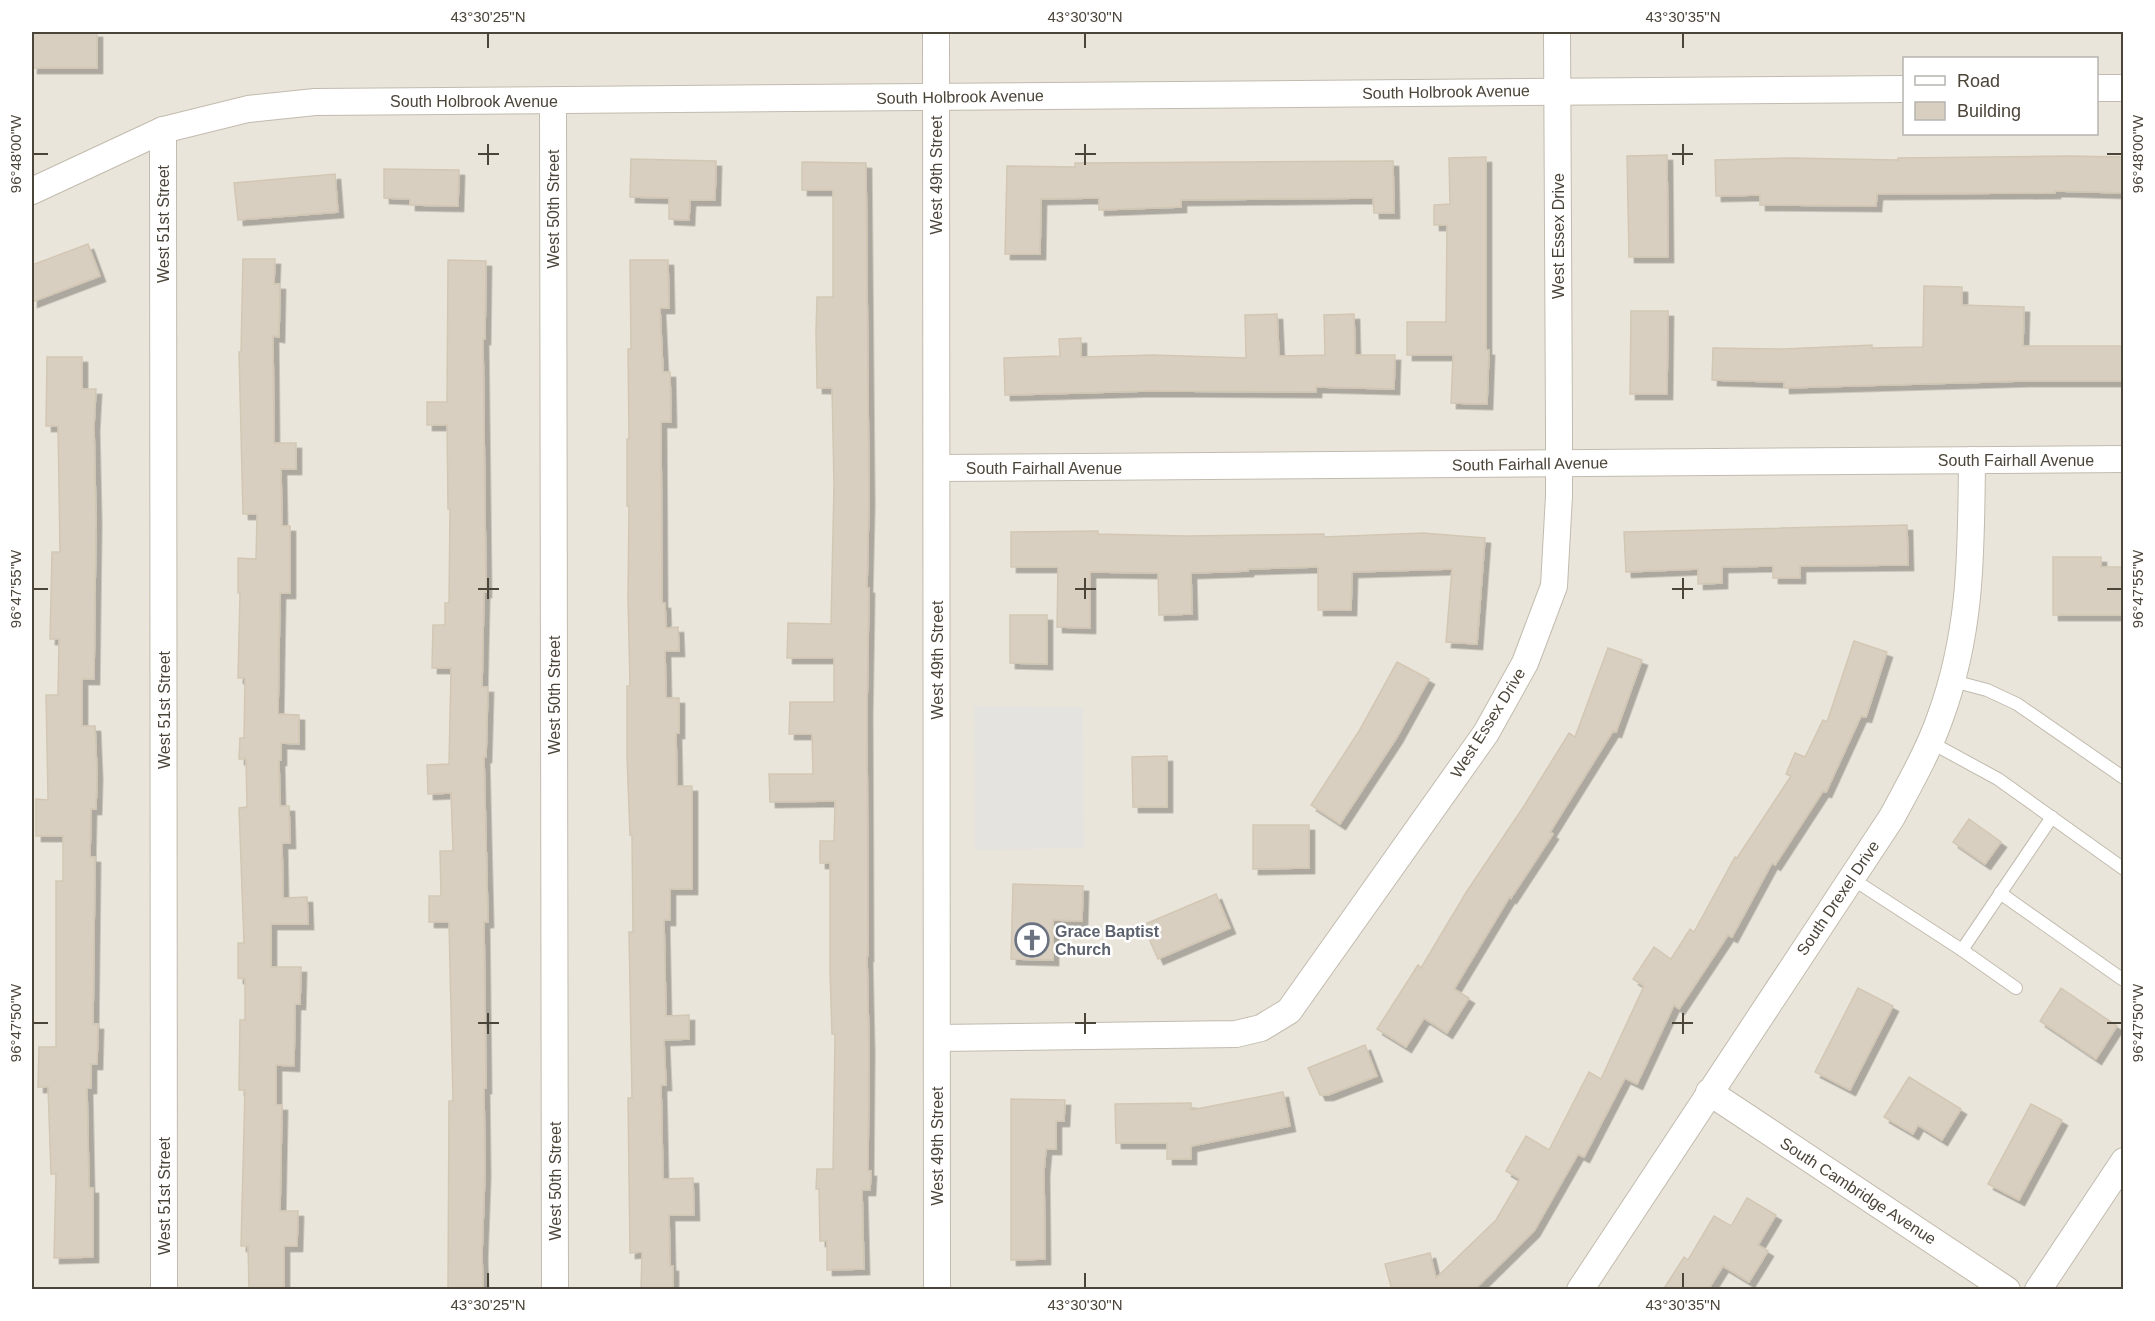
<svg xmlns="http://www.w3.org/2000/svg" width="2155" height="1321" viewBox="0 0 2155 1321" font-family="Arial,sans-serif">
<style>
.residential{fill:#eae5da;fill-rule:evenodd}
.parking{fill:#e5e3e0}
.building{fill:#d8cfc1;stroke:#d3c7b4;stroke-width:1.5;filter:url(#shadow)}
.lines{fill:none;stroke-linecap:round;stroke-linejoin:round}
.lane-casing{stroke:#c2bbae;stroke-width:14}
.street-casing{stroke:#c2bbae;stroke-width:28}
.lane{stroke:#fff;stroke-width:12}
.street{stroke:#fff;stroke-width:26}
.ticks{fill:none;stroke:#4b4439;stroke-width:2}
.labels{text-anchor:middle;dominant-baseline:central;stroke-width:5;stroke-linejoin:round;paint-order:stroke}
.street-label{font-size:16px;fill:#4b4439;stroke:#fff}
.worship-label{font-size:16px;font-weight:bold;fill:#5b616d;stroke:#fff;text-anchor:start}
.neatline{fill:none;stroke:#4b4439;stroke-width:2}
.ticks-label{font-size:15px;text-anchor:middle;fill:#4b4439}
</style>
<defs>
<filter id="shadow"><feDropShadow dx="5.5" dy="5.5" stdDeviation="0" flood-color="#0004"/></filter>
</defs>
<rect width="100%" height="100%" fill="#f6f3ec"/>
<path class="residential" d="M32 32H2123V1289H32ZM1904 58H2096V134H1904Z"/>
<polygon class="parking" points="974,706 1083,707 1084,848 975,850"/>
<g class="building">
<rect x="32" y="32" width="65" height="36"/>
<polygon points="1667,155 1668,257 1629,257 1627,156"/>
<polygon points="2068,156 2124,157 2124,193 2055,191 2055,193 1877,194 1876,206 1760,205 1760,195 1716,196 1715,160 1789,158 1898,160 1898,158"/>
<polygon points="1486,157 1486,350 1489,350 1487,404 1451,403 1453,355 1407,355 1407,322 1446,322 1447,225 1434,225 1434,205 1450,204 1449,158"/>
<polygon points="631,159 716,161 715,200 690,200 689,220 669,219 669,198 630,197"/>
<polygon points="1393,161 1394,213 1374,213 1373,198 1181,200 1181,207 1099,210 1099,198 1041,199 1040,254 1005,254 1007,166 1075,167 1075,163"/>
<polygon points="802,162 866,163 869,500 867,588 869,588 867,710 868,956 867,956 869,1048 868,1171 871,1171 870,1190 862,1190 864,1269 827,1270 827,1241 820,1241 819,1189 816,1189 817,1169 833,1169 835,1034 832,1034 830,972 830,863 820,863 820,841 834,841 835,801 770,802 769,774 813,774 812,734 789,734 790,702 834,702 834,658 787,658 788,623 831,624 834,485 832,388 817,388 816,333 817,297 833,297 833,190 802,190"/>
<polygon points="384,169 459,170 458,206 410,205 410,199 384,198"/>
<polygon points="335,174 338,212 238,220 234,183"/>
<polygon points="88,244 100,276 32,302 32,265"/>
<polygon points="243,259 275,259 274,284 280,284 279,337 273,336 274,443 296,443 296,469 281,469 282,526 290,526 290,593 280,593 278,714 299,715 299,744 281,743 281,760 279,760 280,806 289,806 290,843 282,843 283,898 307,897 308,924 271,924 271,967 301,967 300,1004 295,1004 294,1066 276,1065 276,1105 282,1105 280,1211 298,1211 297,1246 284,1246 284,1290 249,1290 248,1246 241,1246 245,1090 239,1090 240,1020 245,1020 245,979 238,978 238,943 244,943 239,808 247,807 246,759 239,759 240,738 244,738 245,678 238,678 240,593 238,593 238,558 256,559 257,514 243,514 239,352 241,352"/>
<polygon points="448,260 486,261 485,339 483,339 486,592 484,592 482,687 488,687 486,757 484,757 488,922 484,922 486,1088 484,1088 485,1172 482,1254 483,1290 448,1290 449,1101 453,1101 449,922 429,922 429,896 441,896 440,851 453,851 451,793 428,794 427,765 449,764 451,668 432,668 433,625 445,625 445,603 449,603 450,509 448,509 447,425 427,425 427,402 447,402"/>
<polygon points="630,260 668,260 669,308 660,308 663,372 670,372 671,422 661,422 662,603 665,603 666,628 678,627 679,651 665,651 666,698 679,698 679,733 676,733 677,786 692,786 692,889 670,889 670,920 664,920 666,1016 689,1015 689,1039 664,1040 666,1085 661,1085 663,1179 693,1178 694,1215 669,1215 670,1266 673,1266 673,1290 641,1290 642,1252 630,1253 628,1098 632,1098 629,932 633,932 632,835 630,835 627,757 627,686 630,686 628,598 629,506 627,506 627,439 629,439 628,349 631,349"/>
<polygon points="1924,286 1962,287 1962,305 2024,307 2023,346 2124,346 2124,381 2024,381 1784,388 1784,382 1712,380 1713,348 1783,349 1872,345 1872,348 1923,347"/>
<polygon points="1631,311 1668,311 1667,394 1630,394"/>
<polygon points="1277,314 1279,356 1325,355 1324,315 1354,314 1355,355 1395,355 1394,389 1316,387 1316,392 1148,391 1005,395 1004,358 1060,356 1059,339 1081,338 1081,357 1153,355 1246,358 1245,315"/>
<polygon points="47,357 82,357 82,389 96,389 94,426 96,519 94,679 82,679 82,726 95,726 97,774 96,809 91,809 90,857 95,857 93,1024 98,1024 97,1064 91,1064 91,1088 87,1088 89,1188 93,1188 93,1257 54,1258 56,1174 51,1174 48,1087 38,1087 39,1047 56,1047 56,881 63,881 63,836 36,836 36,799 48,800 46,695 58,695 59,639 50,639 52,552 60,552 58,426 46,426"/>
<polygon points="1907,525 1908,565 1800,566 1800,578 1773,578 1773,566 1722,567 1722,583 1698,584 1698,569 1626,572 1624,532"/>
<polygon points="1098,531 1098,534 1186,536 1324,534 1324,537 1423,533 1485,538 1477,644 1446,642 1452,569 1352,572 1351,610 1318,610 1318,567 1248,569 1248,571 1191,573 1192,614 1159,615 1158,573 1090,572 1090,628 1057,627 1058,567 1011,567 1011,532"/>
<polygon points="2053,557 2101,557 2101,567 2124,567 2124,615 2053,615"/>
<polygon points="1010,615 1047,615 1047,664 1010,663"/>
<polygon points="1854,641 1887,652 1866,717 1861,716 1826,792 1823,791 1775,865 1772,863 1732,937 1728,935 1679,1009 1674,1005 1637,1084 1625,1078 1584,1157 1578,1154 1534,1231 1474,1290 1392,1290 1385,1264 1430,1253 1436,1278 1496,1220 1520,1179 1506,1171 1526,1136 1549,1150 1589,1072 1601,1079 1644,986 1633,979 1654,947 1671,959 1690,929 1694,932 1735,857 1737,858 1791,776 1786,774 1795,753 1805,757 1823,720 1827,722"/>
<polygon points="1608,648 1642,660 1616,732 1613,731 1550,832 1553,834 1511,898 1510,896 1454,989 1469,998 1447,1033 1424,1018 1406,1047 1377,1029 1418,965 1421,968 1467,891 1524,806 1569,733 1575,737"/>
<polygon points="1397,662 1429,679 1397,737 1340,824 1311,805 1359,731"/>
<polygon points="1167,756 1167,807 1133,807 1132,757"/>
<polygon points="1969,819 2001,842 1985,864 1953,842"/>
<polygon points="1253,825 1309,825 1309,868 1253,869"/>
<polygon points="1013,884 1083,886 1082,921 1053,920 1053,960 1011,959"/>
<polygon points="1216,894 1230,928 1158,959 1143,925"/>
<polygon points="1858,988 1893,1006 1850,1090 1815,1072"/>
<polygon points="2061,988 2117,1026 2096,1059 2040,1021"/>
<polygon points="1365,1045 1377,1076 1328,1095 1320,1095 1308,1068"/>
<polygon points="1909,1077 1961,1109 1942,1140 1918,1125 1913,1134 1884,1117"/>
<polygon points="1283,1092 1290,1126 1191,1146 1191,1159 1167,1159 1167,1143 1116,1143 1115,1104 1191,1103 1191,1110"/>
<polygon points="1011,1099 1065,1100 1064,1121 1056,1121 1056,1149 1046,1149 1044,1171 1045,1259 1011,1260"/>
<polygon points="2031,1104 2062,1120 2019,1200 1988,1184"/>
<polygon points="1747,1198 1776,1215 1758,1245 1768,1251 1749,1282 1723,1266 1708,1290 1663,1290 1684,1257 1688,1260 1714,1216 1731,1226"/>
</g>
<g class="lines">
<g class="lane-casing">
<g id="lane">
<polyline points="1953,681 1987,690 2017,704 2124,778"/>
<polyline points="1930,742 1998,779 2124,869"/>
<polyline points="1851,878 1962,950 2052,817"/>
<polyline points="2000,893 2122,979 2124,977"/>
<polyline points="1962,950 2016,988"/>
</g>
</g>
<g class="street-casing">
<g id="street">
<polyline points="936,32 937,1290"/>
<polyline points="2096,88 2124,88"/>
<polyline points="553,101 555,1290"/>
<polyline points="163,130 164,1290"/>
<polyline points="32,191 163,130 248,109 315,102 1904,89"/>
<polyline points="937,468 2124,459"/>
<polyline points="937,1038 1236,1034 1261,1028 1289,1011 1486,733 1525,663 1554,586 1559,496 1559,430 1557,32"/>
<polyline points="1709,1092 2007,1290"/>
<path d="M1580 1290 1892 817C1909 785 1928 752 1940 718 1972 631 1971 551 1972 460"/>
<polyline points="2038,1290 2124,1161"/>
</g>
</g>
<use href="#lane" class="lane"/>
<use href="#street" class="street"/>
</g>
<path class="ticks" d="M488 33V48M1085 33V48M1683 33V48M488 144V165M1085 144V165M1683 144V165M33 154H48M478 154H499M1075 154H1096M1672 154H1693M2107 154H2122M488 578V599M1085 578V599M1683 578V599M33 589H48M478 589H499M1075 589H1096M1672 589H1693M2107 589H2122M488 1013V1034M1085 1013V1034M1683 1013V1034M33 1023H48M478 1023H499M1075 1023H1096M1672 1023H1693M2107 1023H2122M488 1273V1288M1085 1273V1288M1683 1273V1288"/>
<defs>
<g id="church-ring" transform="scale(1.725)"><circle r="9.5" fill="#fff" stroke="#6b7280" stroke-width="1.5"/><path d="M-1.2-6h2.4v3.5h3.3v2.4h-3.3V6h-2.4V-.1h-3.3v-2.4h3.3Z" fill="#6b7280"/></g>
</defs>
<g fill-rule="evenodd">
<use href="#church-ring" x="1032" y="940"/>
</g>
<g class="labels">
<g class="street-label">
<text transform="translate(1446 92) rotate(-1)">South Holbrook Avenue</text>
<text transform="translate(960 97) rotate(-1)">South Holbrook Avenue</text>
<text x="474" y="101">South Holbrook Avenue</text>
<text transform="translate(936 175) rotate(-90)">West 49th Street</text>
<text transform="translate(553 209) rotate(-90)">West 50th Street</text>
<text transform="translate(163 224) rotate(-90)">West 51st Street</text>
<text transform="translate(1558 236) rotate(-90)">West Essex Drive</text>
<text x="2016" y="460">South Fairhall Avenue</text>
<text transform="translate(1530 464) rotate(-1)">South Fairhall Avenue</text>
<text x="1044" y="468">South Fairhall Avenue</text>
<text transform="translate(937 660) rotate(-90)">West 49th Street</text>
<text transform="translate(554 695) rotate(-90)">West 50th Street</text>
<text transform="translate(164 710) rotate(-90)">West 51st Street</text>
<text transform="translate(1488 723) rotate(-58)">West Essex Drive</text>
<text transform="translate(1838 898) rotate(-56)">South Drexel Drive</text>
<text transform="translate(937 1146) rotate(-90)">West 49th Street</text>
<text transform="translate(555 1181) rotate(-90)">West 50th Street</text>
<text transform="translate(1858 1191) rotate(33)">South Cambridge Avenue</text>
<text transform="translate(164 1196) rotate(-90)">West 51st Street</text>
</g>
<g class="worship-label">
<text x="1055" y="931">Grace Baptist<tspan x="1055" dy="18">Church</tspan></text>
</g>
</g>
<rect width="2155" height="1321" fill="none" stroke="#ffffff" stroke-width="66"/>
<rect x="1903" y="57" width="195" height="78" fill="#ffffff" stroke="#b7b4b0" stroke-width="1.5"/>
<rect x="1915" y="76" width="30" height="9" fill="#ffffff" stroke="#b7b4b0" stroke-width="1.5"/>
<text x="1957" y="87" font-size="18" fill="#4b4439">Road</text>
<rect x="1915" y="102" width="30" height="18" fill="#d8cfc1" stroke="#b7b4b0" stroke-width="1.5"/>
<text x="1957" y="117" font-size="18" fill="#4b4439">Building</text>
<rect x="33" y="33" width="2089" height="1255" class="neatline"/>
<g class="ticks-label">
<text x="488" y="22">43°30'25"N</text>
<text x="1085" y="22">43°30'30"N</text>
<text x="1683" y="22">43°30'35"N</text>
<text transform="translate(2138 154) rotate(-90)" y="5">96°48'00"W</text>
<text transform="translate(16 154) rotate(-90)" y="5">96°48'00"W</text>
<text transform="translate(2138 589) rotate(-90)" y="5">96°47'55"W</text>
<text transform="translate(16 589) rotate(-90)" y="5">96°47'55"W</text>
<text transform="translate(2138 1023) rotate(-90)" y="5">96°47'50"W</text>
<text transform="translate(16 1023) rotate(-90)" y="5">96°47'50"W</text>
<text x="488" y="1310">43°30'25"N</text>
<text x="1085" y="1310">43°30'30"N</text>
<text x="1683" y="1310">43°30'35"N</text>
</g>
</svg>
